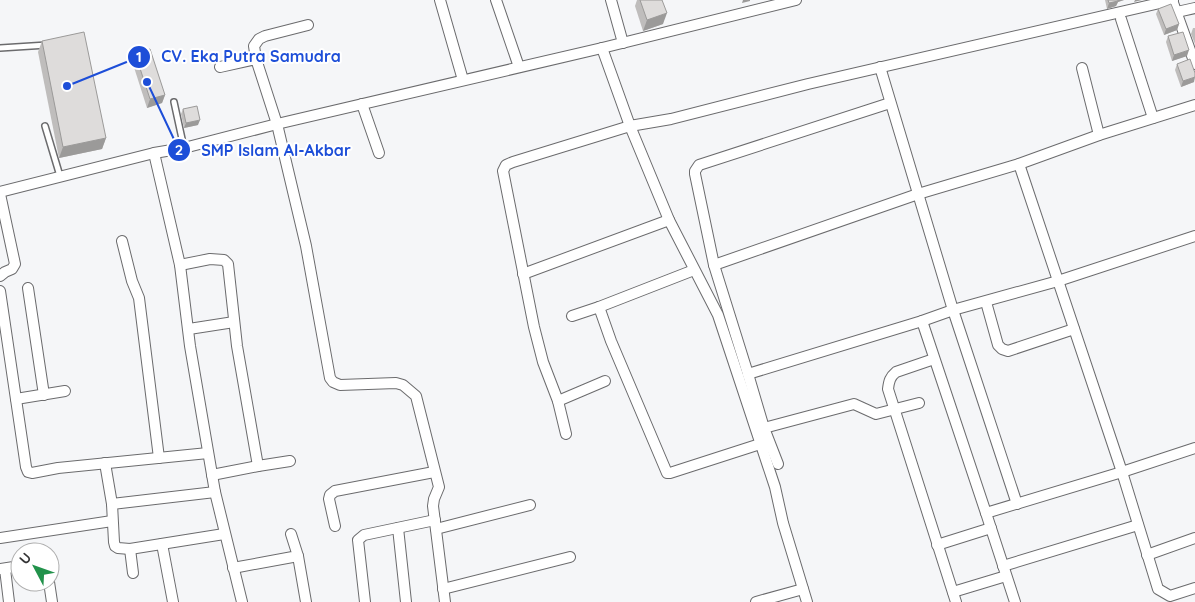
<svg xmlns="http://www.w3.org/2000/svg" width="1195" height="602" viewBox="0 0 1195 602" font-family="Quicksand,sans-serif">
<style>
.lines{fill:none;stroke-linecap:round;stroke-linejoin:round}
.lane-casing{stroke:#6b6b6d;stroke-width:8}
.street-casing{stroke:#6b6b6d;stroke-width:12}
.lane{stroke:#fff;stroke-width:5}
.street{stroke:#fff;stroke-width:10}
.wall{fill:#bfbdbc}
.shaded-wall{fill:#9b9a99}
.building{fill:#dedcdb;stroke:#9b9a99}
.leader{fill:none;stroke:#1d4ed8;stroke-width:2}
.callout-dot{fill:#1d4ed8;stroke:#fff;stroke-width:2}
.mark-label{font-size:15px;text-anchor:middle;font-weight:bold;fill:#fff}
.callout-label{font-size:16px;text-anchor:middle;font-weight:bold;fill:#1d4ed8;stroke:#fff;stroke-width:4;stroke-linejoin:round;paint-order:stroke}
</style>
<rect width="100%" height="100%" fill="#f5f6f8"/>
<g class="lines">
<g class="lane-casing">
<g id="lane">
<polyline points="0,48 47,45"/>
<polyline points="174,102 184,148"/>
<polyline points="45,126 60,176"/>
</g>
</g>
<g class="street-casing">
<g id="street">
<polyline points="440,0 463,80"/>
<polyline points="496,0 519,67"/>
<polyline points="611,0 623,43"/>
<polyline points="1172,0 1195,64"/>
<polyline points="1177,12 1195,8"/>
<polyline points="1121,19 1153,118"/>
<polyline points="602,48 630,126 671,119 808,84 1173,0"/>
<polyline points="256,59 254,46 259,39 265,36 308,25"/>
<polyline points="220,67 256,59 277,124 306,246 330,378 333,382 340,385 396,383 403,385 416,396 439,487 434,499 433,506 445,602"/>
<polyline points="880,67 953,310 1017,504"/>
<polyline points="1082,68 1099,135"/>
<polyline points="890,103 699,165 695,171 695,174 714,265 748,374 922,321 986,513"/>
<polyline points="362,104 379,153"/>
<polyline points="154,153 180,265 190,346 215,492 242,602"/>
<polyline points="1019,164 1122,472 1158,589 1170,596 1195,588"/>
<polyline points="0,192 154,153 184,148 277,124 602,48 796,0"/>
<polyline points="0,194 15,264 12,269 5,272 0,276"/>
<polyline points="122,241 132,281 139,298 159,458"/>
<polyline points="180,265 210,259 224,260 228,264 237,346 258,466 212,475"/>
<polyline points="714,265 918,194 1019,164 1099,135 1195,105"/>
<polyline points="523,274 669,220"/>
<polyline points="28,288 44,395"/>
<polyline points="0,291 26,467 28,472 32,473 58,468 208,453"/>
<polyline points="986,302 998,345 1002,349 1008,351 1074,329"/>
<polyline points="599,307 611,341 667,473 670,473 760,444"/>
<polyline points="572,316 599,307 694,270"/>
<polyline points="922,321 953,310 1058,281 1195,236"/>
<polyline points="189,329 234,322"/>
<path d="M934 359 896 372C890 377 889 381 888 389L956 602"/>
<polyline points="748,374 764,428 778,464"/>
<polyline points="16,399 65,391"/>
<polyline points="558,401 605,381"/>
<polyline points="764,428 854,404 876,414 919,403"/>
<polyline points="566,434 558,401 543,362 534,327 503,171 506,165 513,162 630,126 669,220 718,315 775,487 783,523 807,602"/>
<polyline points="105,463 112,504 114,542 115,546 118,548 130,549 224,534"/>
<polyline points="258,466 290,461"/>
<polyline points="112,504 215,492"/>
<polyline points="335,526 329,499 330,495 335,491 434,472"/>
<polyline points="398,528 406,602"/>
<polyline points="436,529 530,505"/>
<polyline points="0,538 112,521"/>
<polyline points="162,544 173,602"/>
<polyline points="937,545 991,528"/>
<polyline points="130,549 133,573"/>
<polyline points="1147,555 1195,538"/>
<polyline points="298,556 306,602"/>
<polyline points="1003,566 1138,525"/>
<polyline points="233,568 298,556 291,534"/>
<polyline points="0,569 20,566"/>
<polyline points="5,569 9,602"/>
<polyline points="49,582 52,602"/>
<polyline points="443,589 570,557"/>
<polyline points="953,592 1006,576"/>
<polyline points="365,602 358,540 364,535 435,520"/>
<polyline points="756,602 803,589"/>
<polyline points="1015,602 986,513 1122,472 1195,448"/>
</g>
</g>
<use href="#lane" class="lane"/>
<use href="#street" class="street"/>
</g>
<g class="wall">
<polygon points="637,0 662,0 663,24 643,31 635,6"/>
<polygon points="1105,0 1124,0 1118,2 1116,6 1107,9"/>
<polygon points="1158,9 1179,24 1177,30 1164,35 1156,14"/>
<polygon points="1193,28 1195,28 1195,44 1191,34"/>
<polygon points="1168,36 1187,56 1172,61 1166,42"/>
<polygon points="42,41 106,138 102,149 59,158 38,52"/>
<polygon points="135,53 165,95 162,103 147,108 132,61"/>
<polygon points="1177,64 1194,82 1181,87 1175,70"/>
<polygon points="183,109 198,125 184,128 181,114"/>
</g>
<g class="shaded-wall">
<polygon points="743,0 750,0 750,1 742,3"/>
<polygon points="1117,0 1124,0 1118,2 1116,6 1107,9 1109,3"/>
<polygon points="1135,0 1142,0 1134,2"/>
<polygon points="667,13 663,24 643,31 647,20"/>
<polygon points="1179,24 1177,30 1164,35 1166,29"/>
<polygon points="1189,50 1187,56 1172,61 1174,55"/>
<polygon points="1195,77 1194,82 1181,87 1183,81"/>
<polygon points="165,95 162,103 147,108 150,99"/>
<polygon points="200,120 198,125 184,128 186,123"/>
<polygon points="106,138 102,149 59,158 63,147"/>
</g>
<g class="building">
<polygon points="640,0 662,0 667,13 647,20"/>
<polygon points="1108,0 1118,0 1118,1 1109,3"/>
<polygon points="1171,4 1179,24 1166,29 1158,9"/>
<polygon points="84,32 106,138 63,147 42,41"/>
<polygon points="1183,32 1189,50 1174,55 1168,36"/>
<polygon points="150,49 165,95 150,99 135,53"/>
<polygon points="1190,59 1195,73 1195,77 1183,81 1177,64"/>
<polygon points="197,106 200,120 186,123 183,109"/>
</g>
<path class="leader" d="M67 86L139 57M147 82L179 150"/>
<g class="callout-dot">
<circle cx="67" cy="86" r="5"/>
<circle cx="147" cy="82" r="5"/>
<circle cx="139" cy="57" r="12"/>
<circle cx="179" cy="150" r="12"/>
</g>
<g class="mark-label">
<text x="139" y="62">1</text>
<text x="179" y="155">2</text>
</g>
<g class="callout-label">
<text x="251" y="62">CV. Eka Putra Samudra</text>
<text x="276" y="156">SMP Islam Al-Akbar</text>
</g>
<g transform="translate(35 567) rotate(311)"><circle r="24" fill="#ffffff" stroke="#aeaeae"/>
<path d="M0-4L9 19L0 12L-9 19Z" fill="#22924b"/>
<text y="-8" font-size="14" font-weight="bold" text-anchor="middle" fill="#343435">U</text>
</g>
</svg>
